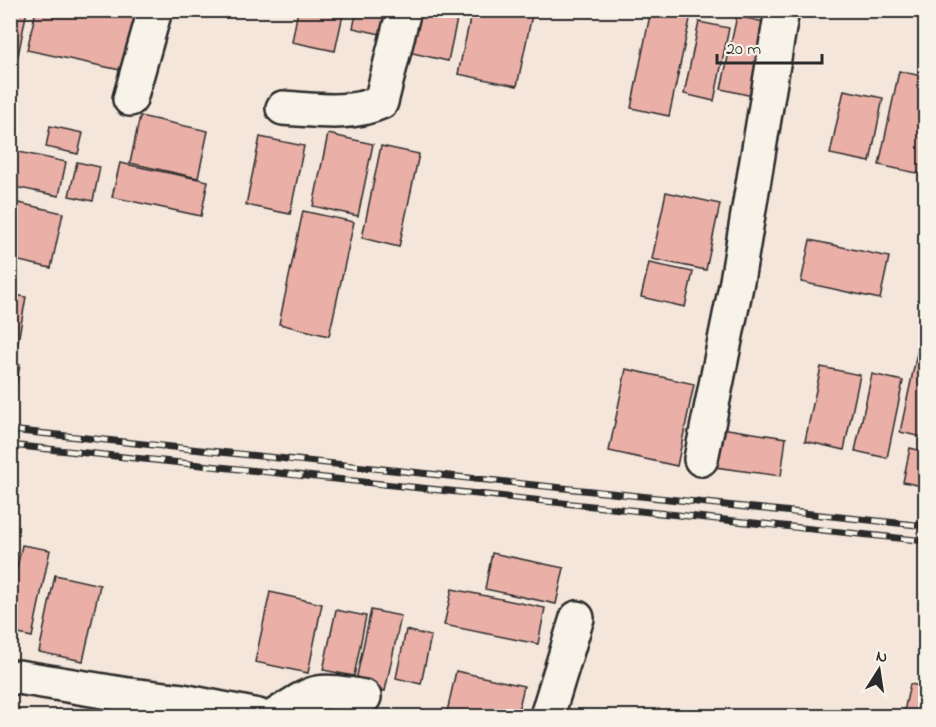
<svg xmlns="http://www.w3.org/2000/svg" width="936" height="727" viewBox="0 0 936 727" font-family="'Indie Flower',sans-serif">
<style>
.building{fill:#eab0a8;stroke:#2b2b2b;stroke-width:1.5}
.lines{fill:none;stroke-linecap:round;stroke-linejoin:round}
.minor-casing{stroke:#2b2b2b;stroke-width:38}
.minor{stroke:#f7f3e8;stroke-width:33}
.rail-casing{stroke:#2b2b2b;stroke-width:7}
.rail{stroke:#f7f3e8;stroke-width:4.5;stroke-dasharray:14;stroke-linecap:butt}
</style>
<rect width="100%" height="100%" fill="#f4e6db"/>
<filter id="ink" filterUnits="userSpaceOnUse"><feTurbulence type="fractalNoise" baseFrequency=".0167" numOctaves="2"/><feDisplacementMap in="SourceGraphic" scale="12" xChannelSelector="R" yChannelSelector="G"/><feConvolveMatrix kernelMatrix="1 2 1 2 8 2 1 2 1" color-interpolation-filters="sRGB"/></filter>
<g filter="url(#ink)">
<g class="building">
<polygon points="10,10 27,10 18,56 10,55"/>
<polygon points="36,10 101,10 136,18 125,71 27,50"/>
<polygon points="298,10 344,10 335,51 292,42"/>
<polygon points="357,10 399,10 394,37 353,28"/>
<polygon points="417,10 459,10 448,61 408,52"/>
<polygon points="472,10 533,10 517,86 458,74"/>
<polygon points="651,10 692,10 669,116 631,108"/>
<polygon points="737,16 773,24 757,97 721,89"/>
<polygon points="699,22 729,28 714,101 684,94"/>
<polygon points="899,71 926,77 926,175 879,165"/>
<polygon points="844,90 883,98 870,162 830,154"/>
<polygon points="140,116 208,131 198,178 130,163"/>
<polygon points="50,126 83,133 78,154 46,147"/>
<polygon points="328,134 373,144 358,216 313,206"/>
<polygon points="260,137 304,146 290,214 246,205"/>
<polygon points="381,146 419,154 399,247 362,238"/>
<polygon points="10,150 66,162 59,196 10,186"/>
<polygon points="77,162 100,167 93,201 69,196"/>
<polygon points="120,163 208,181 201,216 112,197"/>
<polygon points="666,192 720,204 706,270 652,259"/>
<polygon points="10,201 63,213 51,268 10,259"/>
<polygon points="303,211 354,222 329,336 279,324"/>
<polygon points="810,240 889,257 880,299 801,282"/>
<polygon points="649,263 693,272 685,307 641,297"/>
<polygon points="10,294 26,297 15,358 10,357"/>
<polygon points="925,316 926,316 926,438 900,432"/>
<polygon points="10,364 20,365 14,396 10,395"/>
<polygon points="821,367 860,375 844,450 805,441"/>
<polygon points="626,369 694,384 677,466 609,451"/>
<polygon points="872,374 903,381 887,458 855,451"/>
<polygon points="721,428 786,438 781,476 715,467"/>
<polygon points="910,448 926,452 926,487 903,482"/>
<polygon points="22,545 50,550 32,637 10,632 10,600"/>
<polygon points="492,553 564,568 556,604 485,589"/>
<polygon points="55,575 100,585 83,661 39,652"/>
<polygon points="452,589 545,608 538,644 444,625"/>
<polygon points="270,592 322,604 308,673 255,662"/>
<polygon points="336,610 366,616 354,676 323,670"/>
<polygon points="371,610 401,616 385,691 355,685"/>
<polygon points="406,630 431,636 421,684 396,678"/>
<polygon points="456,671 524,686 517,716 466,716 447,712"/>
<polygon points="910,684 926,687 926,716 903,716"/>
</g>
<g class="lines">
<g class="minor-casing">
<g id="minor">
<polyline points="130,99 155,10"/>
<path d="M283 108C315 110 350 116 381 102L404 10"/>
<polyline points="701,459 737,281 782,10"/>
<polyline points="10,678 18,677 128,695 182,701 258,716"/>
<path d="M275 716C316 690 314 688 364 697"/>
<polyline points="547,716 577,618"/>
</g>
</g>
<use href="#minor" class="minor"/>
<g class="rail-casing">
<g id="rail">
<polyline points="10,430 926,526"/>
<polyline points="10,445 926,541"/>
</g>
</g>
<use href="#rail" class="rail"/>
</g>
</g>
<rect width="936" height="727" fill="none" stroke="#f7f3e8" stroke-width="36"/>
<rect x="18" y="18" width="900" height="691" fill="none" stroke="#2b2b2b" stroke-width="2" filter="url(#ink)"/>
<g transform="translate(879 670) rotate(12)" stroke="#f7f3e8" stroke-width="4.5" paint-order="stroke">
<path d="M0-4.5L10 22L0 15L-10 22Z" fill="#2b2b2b"/>
<text y="-9" font-size="16" font-weight="bold" text-anchor="middle" fill="#2b2b2b">N</text>
</g>
<path d="M717 54v9h105v-9" fill="none" stroke="#2b2b2b" stroke-width="3"/>
<text x="726" y="54" font-size="18" fill="#2b2b2b" stroke="#f7f3e8" stroke-width="4.5" paint-order="stroke">20 m</text>
</svg>
